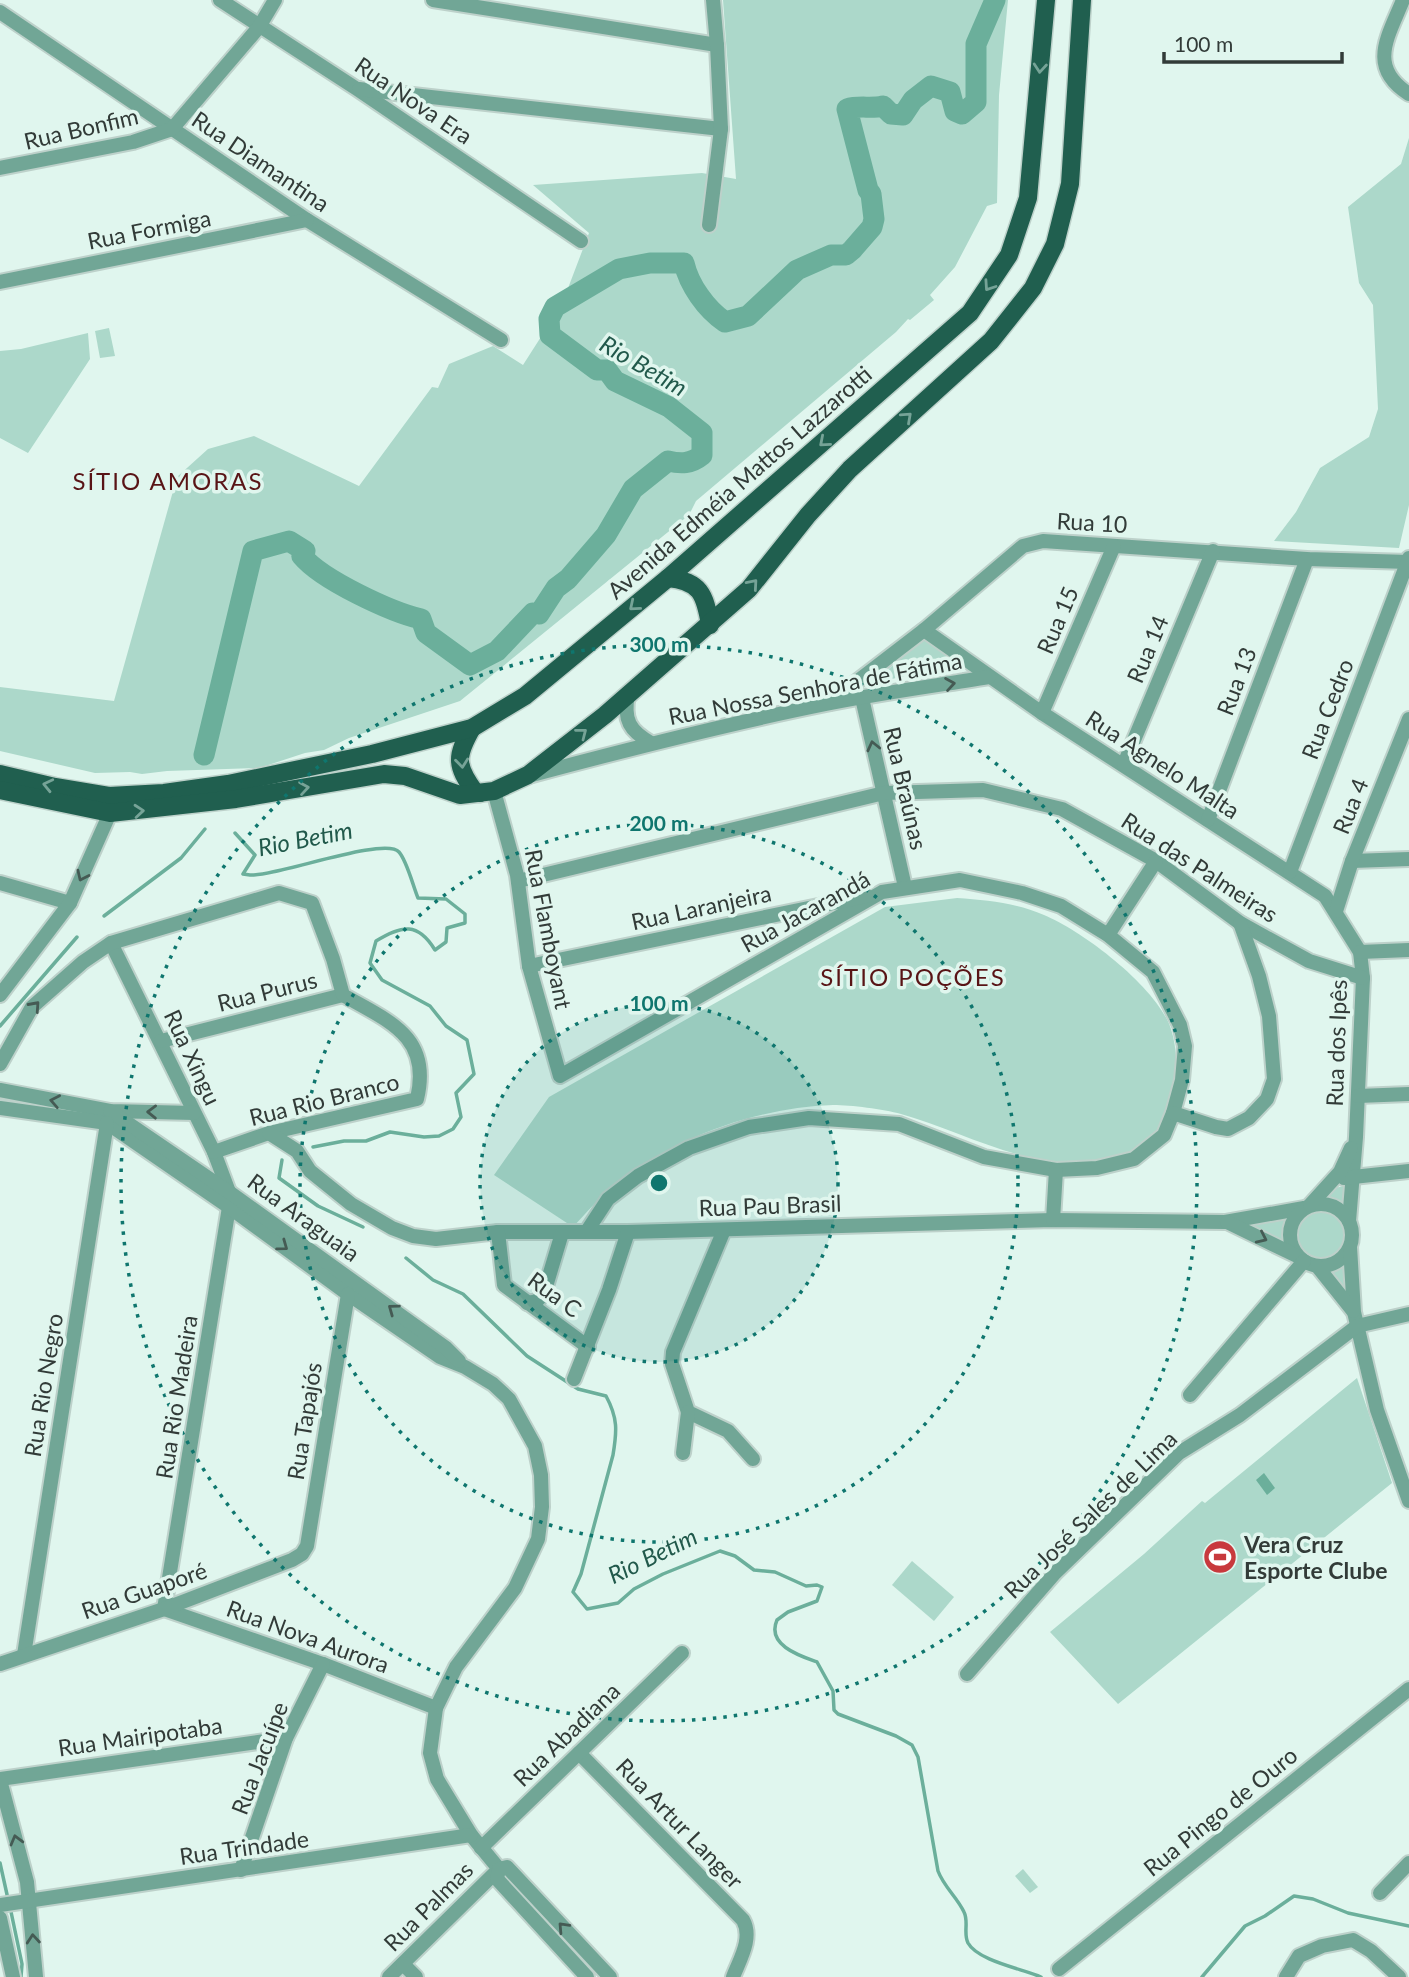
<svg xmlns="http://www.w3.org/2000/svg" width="1409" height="1977" viewBox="0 0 1409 1977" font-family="Lato,sans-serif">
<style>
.green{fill:#acd8ca}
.water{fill:#6baf9b}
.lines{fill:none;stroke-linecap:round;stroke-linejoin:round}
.stream{stroke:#6baf9b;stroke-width:3.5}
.river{stroke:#6baf9b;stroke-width:21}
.minor-casing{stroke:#bdd1ca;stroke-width:18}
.major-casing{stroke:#bdd1ca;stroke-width:21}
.minor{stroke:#71a696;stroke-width:14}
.major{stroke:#205f4f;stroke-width:18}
.oneway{stroke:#76a397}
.oneway2{stroke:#455b54}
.ring{fill:none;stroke:#0f766e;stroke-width:3.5;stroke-dasharray:3.5 7}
.labels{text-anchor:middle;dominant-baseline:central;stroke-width:7;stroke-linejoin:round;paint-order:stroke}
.street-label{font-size:23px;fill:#323b38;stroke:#e0f6ee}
.poi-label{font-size:23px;font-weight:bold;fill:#323b38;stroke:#e0f6ee;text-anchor:start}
.water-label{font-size:24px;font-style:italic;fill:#21594b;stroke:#e0f6ee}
.neighbourhood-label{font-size:24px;letter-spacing:2px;fill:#591416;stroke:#e0f6ee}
.centre{fill:#0f766e;stroke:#e0f6ee;stroke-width:3.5}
.ring-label{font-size:21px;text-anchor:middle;font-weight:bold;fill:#0f766e;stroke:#e0f6ee;stroke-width:7;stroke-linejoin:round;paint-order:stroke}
</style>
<rect width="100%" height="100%" fill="#e0f6ee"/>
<g class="green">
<polygon points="723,0 1008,0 999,95 997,203 987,206 955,267 930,295 934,300 910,320 908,319 896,332 696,501 689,515 460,701 349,738 324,750 305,753 259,768 167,771 142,774 130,772 95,773 0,751 0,687 114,701 177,477 208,449 254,436 359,486 432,387 438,388 449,364 493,346 523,365 562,304 589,233 533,185 702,173 736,179"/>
<polygon points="1409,138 1409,505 1399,548 1274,541 1296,512 1320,468 1369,437 1378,409 1373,305 1359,283 1348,207 1401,164"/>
<polygon points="109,328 115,356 100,358 95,331"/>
<polygon points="88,333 90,359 28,453 0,438 0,351 21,349"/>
<polygon points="925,638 959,663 871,684"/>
<path d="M957 898C987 900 1016 903 1044 915 1083 931 1158 988 1171 1029 1176 1044 1177 1062 1175 1076 1172 1094 1168 1117 1159 1132 1154 1140 1142 1147 1134 1151 1060 1189 973 1134 901 1114 883 1109 851 1105 833 1105 754 1108 675 1137 614 1186 599 1198 586 1213 573 1227L494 1175 549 1097 885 907Z"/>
<polygon points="1350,1184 1348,1211 1340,1205 1322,1201 1332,1189"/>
<circle cx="1321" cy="1235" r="24"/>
<polygon points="1289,1215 1283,1228 1285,1243 1242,1224"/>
<polygon points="1346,1259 1351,1310 1320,1271 1330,1269"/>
<polygon points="1357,1378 1392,1483 1118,1704 1050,1632 1144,1554 1202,1501 1205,1503"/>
<polygon points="912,1561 954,1597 934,1621 892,1585"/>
<polygon points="1023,1869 1038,1887 1030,1893 1015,1876"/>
</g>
<polygon class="water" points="1264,1473 1275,1488 1267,1495 1256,1480"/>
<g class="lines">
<g class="stream">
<path d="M235 833 255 855 243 874 250 875C275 877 385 836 399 852 407 861 413 886 418 898L446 899 465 914V923L447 928 446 942 435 950C418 922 402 925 376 941L370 963 382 980 430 1006 446 1026 467 1040 474 1074 456 1093 461 1117 453 1129 439 1136 424 1137 390 1132 366 1141H344L313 1147"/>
<polyline points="104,916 181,858 205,829"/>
<polyline points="0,1026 77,937"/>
<polyline points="282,1160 279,1178 318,1206 363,1227"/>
<path d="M406 1258 433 1280 463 1294 527 1356 578 1389 606 1396C618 1418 617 1431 613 1455L581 1574 573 1592 587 1609 618 1603 634 1589 663 1574 720 1551 735 1556 754 1570 775 1572 806 1586 817 1585 822 1587 817 1601 788 1612 777 1620C766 1645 800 1656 817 1662L833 1691 834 1710 838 1714 896 1736 912 1745 918 1757 938 1871C944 1887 957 1897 964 1912 969 1922 963 1933 968 1943 978 1961 1023 1969 1041 1977"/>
<polyline points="0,1863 8,1899"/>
<polyline points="10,1907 22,1964 21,1977"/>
<polyline points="1202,1977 1245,1926 1265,1916 1294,1896 1313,1899 1348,1913 1409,1926"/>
</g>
<path class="river" d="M204 755 253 551 289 541 305 551 302 556C322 580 391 612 421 619L426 633 470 665 497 651 533 613 539 614 556 588 568 579 606 535 633 489 668 461C681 464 691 464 702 455V433L669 407 615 381 607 370H597L550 335 549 319 555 307 619 269 650 263H684C689 285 706 309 725 322L748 316 797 270 831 255H846L852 250 872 227 874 219 871 194 868 190 847 109C859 105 871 109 883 106L891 114 903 115 913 100 931 86 950 92 955 111 962 114 976 102V44L995 0"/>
<g class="minor-casing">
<g id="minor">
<polyline points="220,0 357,89 581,241"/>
<polyline points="433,0 717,45"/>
<path d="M1403 0C1388 37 1367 67 1409 94"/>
<polyline points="0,12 307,220 501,340"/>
<polyline points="359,89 721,129"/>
<polyline points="0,168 133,142 172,129 259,27 275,0"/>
<polyline points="709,225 721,129 717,45 713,0"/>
<polyline points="0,282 307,220"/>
<polyline points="924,630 1042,713 1325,896 1360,952 1363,978 1356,1137 1349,1221"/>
<path d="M628 695C623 720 630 731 651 743"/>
<polyline points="862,698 905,887"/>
<polyline points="829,703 924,630 1023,546 1043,541 1307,559 1409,562"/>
<polyline points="1042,713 1114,546"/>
<polyline points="1124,764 1213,551"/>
<path d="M532 775C629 749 727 724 826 704 880 693 934 686 989 677"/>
<polyline points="494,791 517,875 529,966 560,1076 882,892 960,880 1022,893 1061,906 1108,935 1153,972 1180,1025 1185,1046 1182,1080 1173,1113 1164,1135 1134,1159 1097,1168 1056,1170 984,1157 899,1124 809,1118 749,1127 689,1148 638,1176 608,1199 587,1231"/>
<polyline points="1208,820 1307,559"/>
<polyline points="1352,861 1409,859"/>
<polyline points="1290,872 1409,558"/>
<polyline points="518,881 884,793 983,790 1062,809 1156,861 1240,923 1309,961 1363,978"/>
<polyline points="0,883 70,903"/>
<polyline points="1336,911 1352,861 1409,719"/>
<polyline points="1108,935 1156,861"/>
<polyline points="111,943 214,1152 229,1192 229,1207 164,1609 323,1664 436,1708"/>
<polyline points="1360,952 1409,950"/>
<polyline points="529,966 867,896"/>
<polyline points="0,995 70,903 110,813"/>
<polyline points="161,1041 343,995"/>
<path d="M0 1064 32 1007 83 962 111 943 279 893 312 903 333 959 343 995C388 1021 432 1036 417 1099L269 1133 214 1152"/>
<polyline points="0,1090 110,1111 194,1113"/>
<polyline points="1358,1096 1409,1094"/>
<polyline points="0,1108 107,1123 229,1207 348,1294 440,1357 465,1367 493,1384 509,1399 535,1446 541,1475 542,1507 538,1539 515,1588 456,1667 436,1708 430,1753 437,1779 471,1835 499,1869 389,1977"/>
<polyline points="110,1111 229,1192 446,1348 459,1361"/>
<polyline points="1173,1113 1216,1127 1228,1129 1249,1118 1267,1099 1274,1079 1269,1016 1259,976 1240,923"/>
<polyline points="269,1133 297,1151 310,1171 351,1204 392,1228 413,1236 436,1239 498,1232 628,1232 1053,1220 1225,1222 1304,1208"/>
<polyline points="1344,1178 1409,1171"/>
<circle cx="1321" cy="1235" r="31"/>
<polyline points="1310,1205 1340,1172 1351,1148"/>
<polyline points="1053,1220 1056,1170"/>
<polyline points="1227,1222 1297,1256"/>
<polyline points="724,1230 673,1352 672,1364 688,1412 728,1431 753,1459"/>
<polyline points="498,1232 504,1285 588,1347"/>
<polyline points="1350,1247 1354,1312 1377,1410 1409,1501"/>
<polyline points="1317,1266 1353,1311"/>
<polyline points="527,1303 537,1301 544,1293 562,1233"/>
<polyline points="574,1379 609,1290 628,1232"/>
<polyline points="1190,1395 1304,1261"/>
<polyline points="683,1453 688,1412"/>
<polyline points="24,1655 107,1123"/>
<polyline points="0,1664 164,1609 292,1560 302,1554 307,1546 348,1294"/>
<polyline points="967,1674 1055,1573 1179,1453 1240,1415 1357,1326 1409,1314"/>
<path d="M579 1753 743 1920C753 1938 740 1959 733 1977"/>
<polyline points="0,1779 286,1738"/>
<polyline points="0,1780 27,1882 36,1977"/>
<polyline points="481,1848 682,1653"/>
<polyline points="241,1870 286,1738 323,1664"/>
<polyline points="1380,1893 1409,1863"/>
<polyline points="0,1905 471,1835"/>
<polyline points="0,1918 13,1977"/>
<polyline points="403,1964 416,1977"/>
<polyline points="1059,1969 1409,1689"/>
<polyline points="587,1977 497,1879 499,1869 507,1867 610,1977"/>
<polyline points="1286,1977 1299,1956 1322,1946 1353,1940 1371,1951 1399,1977"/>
</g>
</g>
<g class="major-casing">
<g id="major">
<path d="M668 578C700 581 705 594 710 625"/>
<path d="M472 728C456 756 455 765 475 792L480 793"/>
<polyline points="0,774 55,787 109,796 164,793 228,784 372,754 472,728 525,696 668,578 970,313 1009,255 1028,198 1046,0"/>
<polyline points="0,790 110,813 236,799 384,774 405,776 460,795 494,791 528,775 605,715 749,589 808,515 850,469 991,341 1033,288 1055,244 1070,184 1082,0"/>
</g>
</g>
<use href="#minor" class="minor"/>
<use href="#major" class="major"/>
</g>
<defs><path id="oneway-chevron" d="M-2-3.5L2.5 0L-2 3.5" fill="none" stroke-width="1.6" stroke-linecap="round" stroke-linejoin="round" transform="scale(1.75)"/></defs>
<g class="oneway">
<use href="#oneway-chevron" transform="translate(1040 68) rotate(95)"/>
<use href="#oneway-chevron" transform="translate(989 286) rotate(124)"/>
<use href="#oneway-chevron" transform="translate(907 417) rotate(-42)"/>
<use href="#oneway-chevron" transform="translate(824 442) rotate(139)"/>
<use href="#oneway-chevron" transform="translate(753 584) rotate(-49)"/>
<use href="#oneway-chevron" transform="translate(634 606) rotate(140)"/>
<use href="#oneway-chevron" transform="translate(582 733) rotate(-38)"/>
<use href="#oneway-chevron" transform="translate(462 763) rotate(84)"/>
<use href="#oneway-chevron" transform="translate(48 785) rotate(-167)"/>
<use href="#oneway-chevron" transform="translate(304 788) rotate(-9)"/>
<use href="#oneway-chevron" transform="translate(139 811) rotate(-5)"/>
</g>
<g class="oneway2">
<use href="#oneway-chevron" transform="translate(950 684) rotate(-9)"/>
<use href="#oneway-chevron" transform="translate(873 746) rotate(-103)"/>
<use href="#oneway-chevron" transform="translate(82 876) rotate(115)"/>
<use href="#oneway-chevron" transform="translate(35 1006) rotate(-48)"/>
<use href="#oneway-chevron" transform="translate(55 1101) rotate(-169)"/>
<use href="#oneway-chevron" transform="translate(152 1112) rotate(-179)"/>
<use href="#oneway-chevron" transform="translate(1262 1238) rotate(25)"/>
<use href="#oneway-chevron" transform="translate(283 1246) rotate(36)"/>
<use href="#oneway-chevron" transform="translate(393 1309) rotate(-144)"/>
<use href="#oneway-chevron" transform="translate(16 1840) rotate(-105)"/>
<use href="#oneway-chevron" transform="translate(563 1927) rotate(-133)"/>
<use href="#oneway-chevron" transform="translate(33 1939) rotate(-95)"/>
</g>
<circle cx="659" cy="1183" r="179" fill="#0f766e" fill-opacity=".12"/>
<g class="ring">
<circle cx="659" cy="1183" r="179"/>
<circle cx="659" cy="1183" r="359"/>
<circle cx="659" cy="1183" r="538"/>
</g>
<defs>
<g id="stadium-disc" transform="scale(1.75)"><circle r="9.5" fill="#c8393d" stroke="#e0f6ee"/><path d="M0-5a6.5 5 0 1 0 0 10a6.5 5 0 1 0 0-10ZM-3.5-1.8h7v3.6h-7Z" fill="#fff"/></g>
</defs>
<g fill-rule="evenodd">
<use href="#stadium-disc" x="1220" y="1557"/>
</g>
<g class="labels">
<g class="street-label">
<text transform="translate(414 100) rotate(34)">Rua Nova Era</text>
<text transform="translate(81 128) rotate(-13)">Rua Bonfim</text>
<text transform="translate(261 161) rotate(34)">Rua Diamantina</text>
<text transform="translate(149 229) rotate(-11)">Rua Formiga</text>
<text transform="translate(739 482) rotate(-41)">Avenida Edméia Mattos Lazzarotti</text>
<text transform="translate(1092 522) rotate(3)">Rua 10</text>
<text transform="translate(1057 620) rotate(-67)">Rua 15</text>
<text transform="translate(1147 649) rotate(-67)">Rua 14</text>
<text transform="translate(1236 681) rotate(-69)">Rua 13</text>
<text transform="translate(815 688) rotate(-11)">Rua Nossa Senhora de Fátima</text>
<text transform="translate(1327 709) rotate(-69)">Rua Cedro</text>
<text transform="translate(1163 764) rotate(33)">Rua Agnelo Malta</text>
<text transform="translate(906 788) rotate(77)">Rua Braúnas</text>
<text transform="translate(1350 806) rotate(-68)">Rua 4</text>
<text transform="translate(1200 867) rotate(33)">Rua das Palmeiras</text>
<text transform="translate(701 907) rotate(-12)">Rua Laranjeira</text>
<text transform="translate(805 911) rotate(-29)">Rua Jacarandá</text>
<text transform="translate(549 929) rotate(79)">Rua Flamboyant</text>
<text transform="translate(267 991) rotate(-14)">Rua Purus</text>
<text transform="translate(1336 1043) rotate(-88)">Rua dos Ipês</text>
<text transform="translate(193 1057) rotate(65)">Rua Xingu</text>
<text transform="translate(324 1099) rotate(-14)">Rua Rio Branco</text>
<text transform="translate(770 1205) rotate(-2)">Rua Pau Brasil</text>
<text transform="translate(304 1217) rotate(36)">Rua Araguaia</text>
<text transform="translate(555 1294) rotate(36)">Rua C</text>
<text transform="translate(43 1385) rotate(-81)">Rua Rio Negro</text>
<text transform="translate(176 1397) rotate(-81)">Rua Rio Madeira</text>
<text transform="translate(304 1421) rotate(-81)">Rua Tapajós</text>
<text transform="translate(1090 1514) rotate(-44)">Rua José Sales de Lima</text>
<text transform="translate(144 1590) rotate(-19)">Rua Guaporé</text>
<text transform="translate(308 1636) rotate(20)">Rua Nova Aurora</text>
<text transform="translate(566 1734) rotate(-44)">Rua Abadiana</text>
<text transform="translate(140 1736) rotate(-8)">Rua Mairipotaba</text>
<text transform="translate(259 1758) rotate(-69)">Rua Jacuípe</text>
<text transform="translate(1220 1811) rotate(-39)">Rua Pingo de Ouro</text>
<text transform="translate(680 1823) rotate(46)">Rua Artur Langer</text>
<text transform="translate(244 1847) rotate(-8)">Rua Trindade</text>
<text transform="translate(428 1906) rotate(-45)">Rua Palmas</text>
</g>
<g class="poi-label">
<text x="1244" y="1544">Vera Cruz<tspan x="1244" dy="26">Esporte Clube</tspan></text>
</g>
<g class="water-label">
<text transform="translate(644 365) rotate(30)">Rio Betim</text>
<text transform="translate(305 838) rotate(-11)">Rio Betim</text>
<text transform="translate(652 1555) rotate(-26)">Rio Betim</text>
</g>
<g class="neighbourhood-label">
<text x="168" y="480">SÍTIO AMORAS</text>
<text x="913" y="976">SÍTIO POÇÕES</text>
</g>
</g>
<circle cx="659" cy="1183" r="10" class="centre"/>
<g class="ring-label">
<text x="659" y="652">300 m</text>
<text x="659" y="831">200 m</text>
<text x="659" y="1011">100 m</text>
</g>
<path d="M1164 52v10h178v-10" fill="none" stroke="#323b38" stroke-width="3.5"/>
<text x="1174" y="52" font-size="21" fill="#323b38" stroke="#e0f6ee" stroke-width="5" paint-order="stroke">100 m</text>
</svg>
